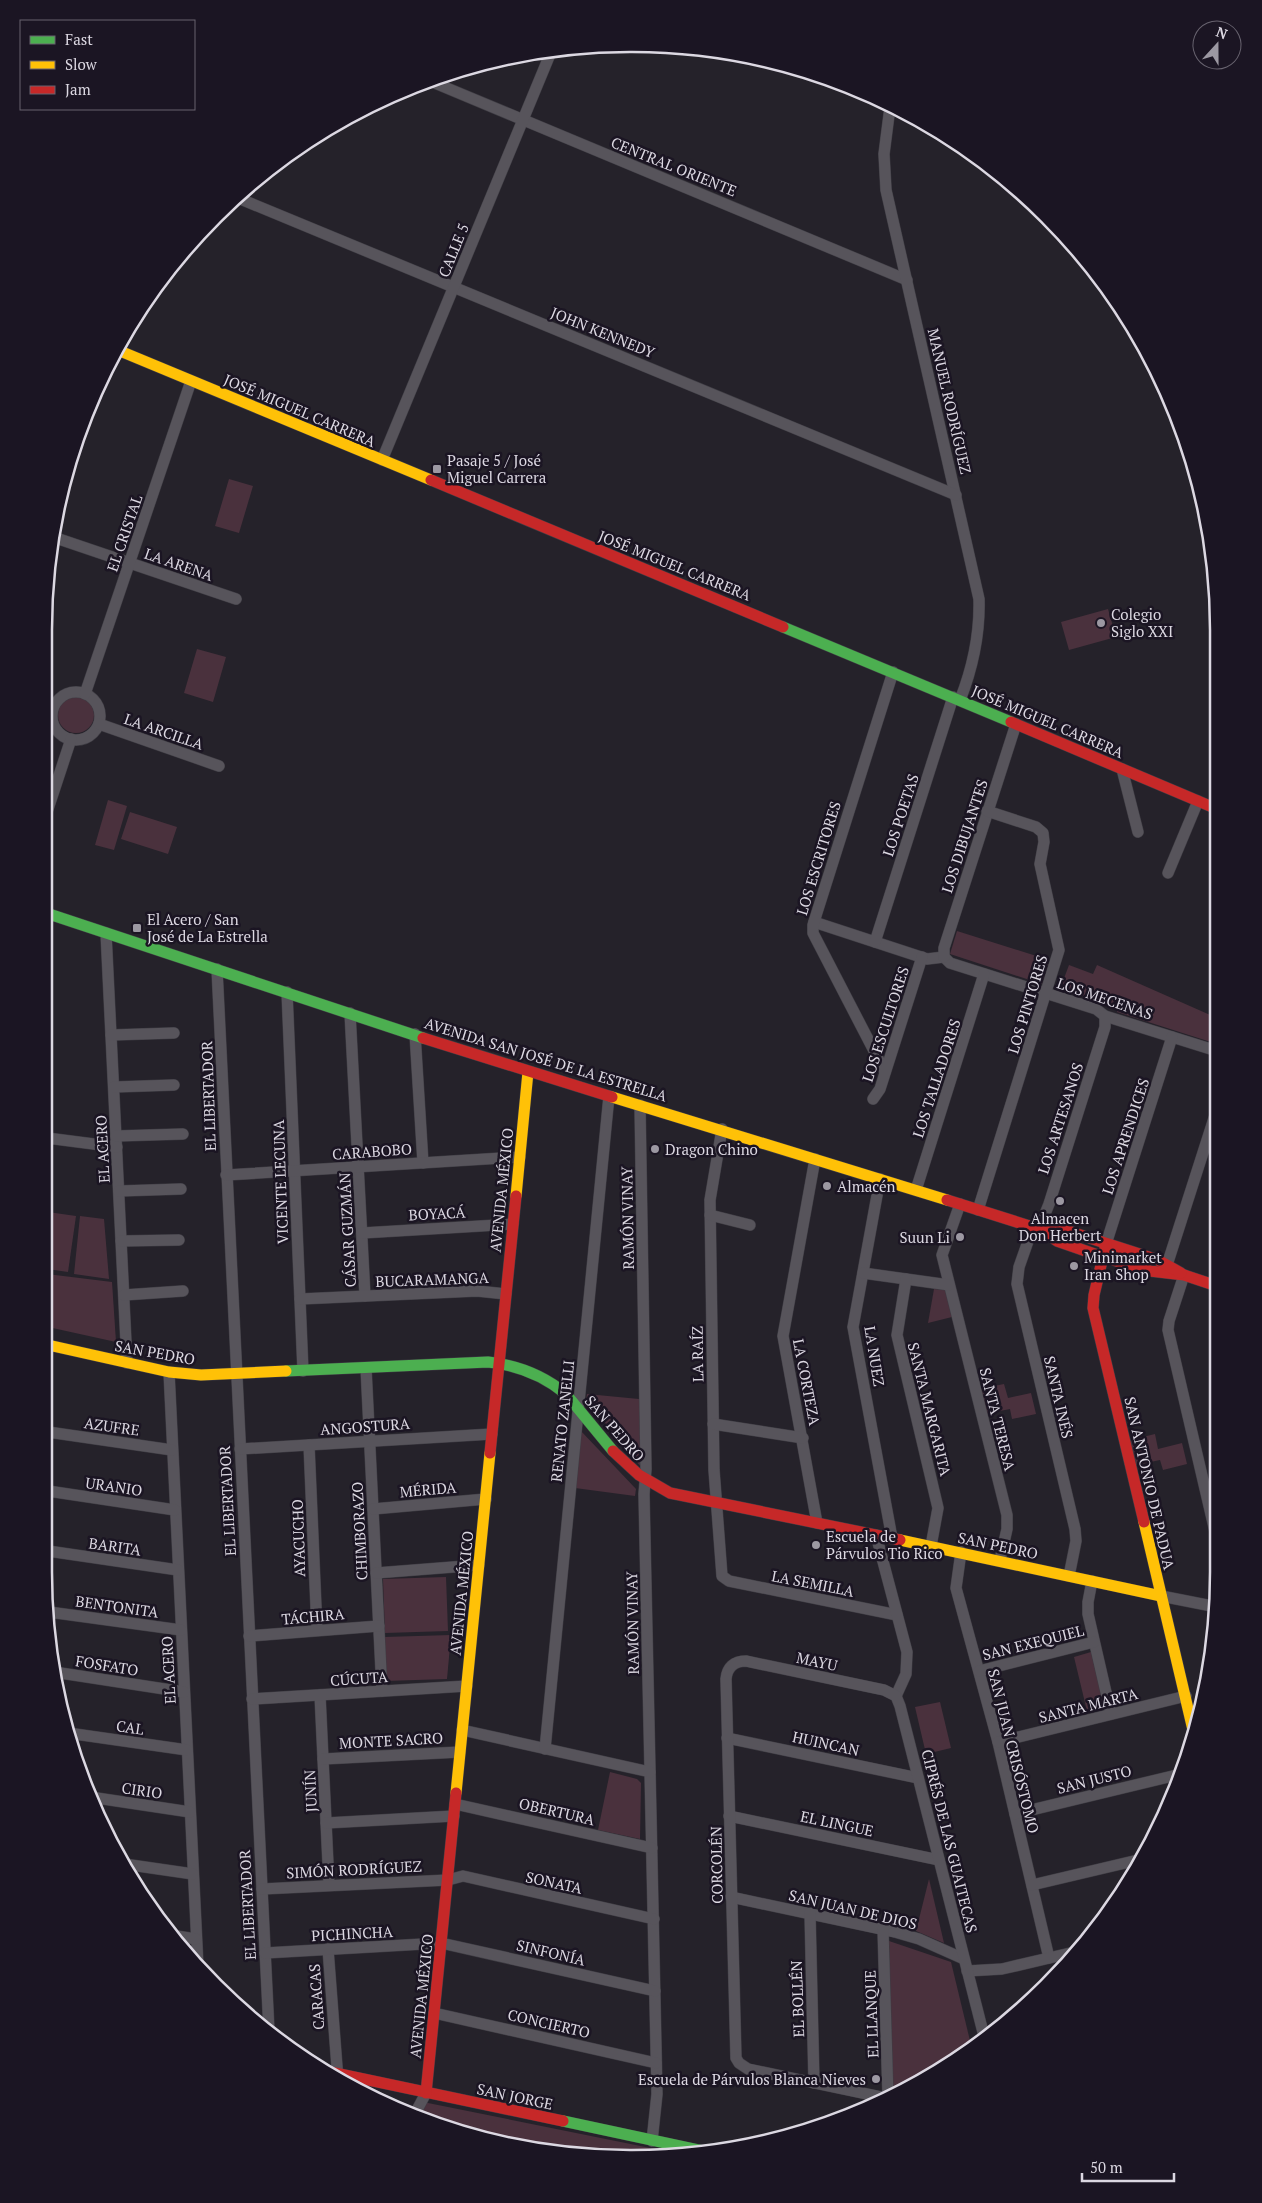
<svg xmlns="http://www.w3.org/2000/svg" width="1262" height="2203" viewBox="0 0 1262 2203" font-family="'PT Serif',serif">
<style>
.green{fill:#4a313d}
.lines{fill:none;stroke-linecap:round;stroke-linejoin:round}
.street-casing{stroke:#3f3d44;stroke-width:12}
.fast-casing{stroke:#3f3d44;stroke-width:12}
.slow-casing{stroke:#3f3d44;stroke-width:12}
.jam-casing{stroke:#3f3d44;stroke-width:12}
.street{stroke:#57545b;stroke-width:11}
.fast{stroke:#4caf50;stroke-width:11}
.slow{stroke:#ffc107;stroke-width:11}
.jam{stroke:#c62828;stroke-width:11}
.poi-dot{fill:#9c98a2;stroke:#1b1523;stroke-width:2}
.labels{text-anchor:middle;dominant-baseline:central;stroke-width:5;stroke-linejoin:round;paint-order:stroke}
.street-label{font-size:15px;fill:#dcd8e2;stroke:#1b1523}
.poi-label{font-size:15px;fill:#dcd8e2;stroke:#1b1523;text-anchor:start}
.rim{fill:none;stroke:#dcd8e2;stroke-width:2.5}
</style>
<rect width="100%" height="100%" fill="#25222a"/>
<g class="green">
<polygon points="229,479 253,486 239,533 215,526"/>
<polygon points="1108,609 1116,637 1069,650 1061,622"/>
<polygon points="197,649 226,657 213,702 184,693"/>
<circle cx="76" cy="715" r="18"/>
<polygon points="108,800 127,806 114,850 95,845"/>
<polygon points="130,812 177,827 168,854 121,839"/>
<polygon points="957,931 1049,960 1042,984 950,954"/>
<polygon points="1069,965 1093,974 1097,965 1217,1018 1217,1044 1117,1012 1117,1007 1060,989"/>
<polygon points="48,1212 76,1216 68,1272 47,1269"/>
<polygon points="80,1216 104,1219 109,1279 74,1274"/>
<polygon points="47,1274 112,1282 116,1342 48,1327"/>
<polygon points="934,1289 947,1290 952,1317 928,1323"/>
<polygon points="1004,1384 1008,1398 1031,1393 1036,1414 1012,1419 1010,1409 985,1414 979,1389"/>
<polygon points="587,1394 639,1399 641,1467 586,1400"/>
<polygon points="580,1430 636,1489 635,1496 575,1488"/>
<polygon points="1155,1434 1158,1449 1182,1443 1187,1464 1163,1470 1160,1460 1136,1465 1130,1440"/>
<polygon points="446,1577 448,1631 385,1633 383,1579"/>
<polygon points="451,1635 447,1679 385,1681 384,1637"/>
<polygon points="1091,1652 1104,1707 1087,1711 1074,1657"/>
<polygon points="940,1702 951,1748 926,1754 915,1707"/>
<polygon points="610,1772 637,1779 641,1783 640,1839 598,1830"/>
<polygon points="929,1879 944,1943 916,1931"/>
<polygon points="889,1941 951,1962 972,2049 924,2081 895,2094 893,2094"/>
<polygon points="423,2102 685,2155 669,2158 555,2154 479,2139 421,2118"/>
</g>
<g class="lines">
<g class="street-casing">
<g id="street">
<polyline points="430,81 907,280"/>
<path d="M890 107 884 154 886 190 979 599C980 635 973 667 960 700"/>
<polyline points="238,198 956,495"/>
<polyline points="382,460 551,52"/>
<polyline points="56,538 236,599"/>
<circle cx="76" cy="716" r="24"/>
<polyline points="85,694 191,381"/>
<polyline points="99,724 219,766"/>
<polyline points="1122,769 1138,832"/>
<polyline points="46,815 71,739"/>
<polyline points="1168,873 1198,801"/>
<polyline points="814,922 927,959 944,957"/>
<polyline points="106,933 127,1363"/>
<polyline points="875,942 953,697"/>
<polyline points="944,957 950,963 1096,1009 1105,1016 1217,1051"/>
<polyline points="944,957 944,948 1016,724"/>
<polyline points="217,969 269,2031"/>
<polyline points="287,992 303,1371"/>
<polyline points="350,1013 365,1296"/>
<polyline points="415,1034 423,1163"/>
<polyline points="111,1035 174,1033"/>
<polyline points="885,1072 813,933 813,925 893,672"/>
<polyline points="114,1087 174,1085"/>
<polyline points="873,1099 880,1089 922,957"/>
<polyline points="640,1105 646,1469 644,1494 657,2094 652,2141"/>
<polyline points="722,1129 710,1200 714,1470 722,1576 729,1581 897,1615"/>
<polyline points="116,1136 183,1134"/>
<polyline points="47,1138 117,1147"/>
<polyline points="815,1159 783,1336 817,1523"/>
<polyline points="226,1175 520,1157"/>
<polyline points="880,1179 853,1327 892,1538"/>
<polyline points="916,1190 984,974"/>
<polyline points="119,1191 181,1189"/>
<polyline points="960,1204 942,1255 1007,1515 1007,1529 1000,1560"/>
<polyline points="978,1210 1059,950 1040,864 1044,842 1043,833 1036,827 987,811"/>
<polyline points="710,1215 750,1225"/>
<polyline points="1033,1227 1019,1267 1017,1284 1075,1529 1076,1541 1069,1576"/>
<polyline points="1039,1229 1049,1204 1105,1027 1105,1016"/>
<polyline points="362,1233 513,1224"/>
<polyline points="121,1241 179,1240"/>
<polyline points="1106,1244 1172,1037"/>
<polyline points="1167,1265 1217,1109"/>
<polyline points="863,1273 949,1285"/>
<polyline points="1184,1275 1169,1321 1168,1330 1217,1540"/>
<polyline points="906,1279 897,1335 938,1508 931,1546"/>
<polyline points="124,1295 183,1291"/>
<polyline points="300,1299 477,1291 506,1294"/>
<polyline points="366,1368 382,1691"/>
<polyline points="169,1372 198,1966"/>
<polyline points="713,1424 803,1438"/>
<polyline points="48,1432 172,1450"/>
<polyline points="309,1445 317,1630"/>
<polyline points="240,1449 492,1434"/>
<polyline points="48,1491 175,1510"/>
<polyline points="373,1509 486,1499"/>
<polyline points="876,1535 907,1652 906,1674 896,1696"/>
<polyline points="48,1551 178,1570"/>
<polyline points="961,1552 956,1588 998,1742 1049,1958"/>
<polyline points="376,1573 479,1565"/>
<polyline points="1092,1581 1088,1602 1088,1614 1111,1714"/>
<polyline points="1161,1596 1217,1607"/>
<polyline points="49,1612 181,1630"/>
<polyline points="249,1636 379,1626"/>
<polyline points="979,1671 1094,1642"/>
<polyline points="54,1672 184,1692"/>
<polyline points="320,1695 329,1885"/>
<polyline points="252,1699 467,1686"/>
<polyline points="462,1730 650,1772"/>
<polyline points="68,1733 187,1750"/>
<polyline points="727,1738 918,1778"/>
<polyline points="998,1742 1186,1696"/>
<polyline points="545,1749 609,1096"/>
<polyline points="323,1759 460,1752"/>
<polyline points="90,1797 190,1812"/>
<polyline points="455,1804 652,1848"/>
<polyline points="1015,1814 1181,1774"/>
<polyline points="729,1816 939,1860"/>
<polyline points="326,1823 454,1816"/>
<polyline points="124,1864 193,1874"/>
<polyline points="1032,1885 1138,1860"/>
<polyline points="262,1889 448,1880 463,1876 654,1919"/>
<polyline points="731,1897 895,1932 919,1939 964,1959"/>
<polyline points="810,1913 814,2083"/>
<polyline points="883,1929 888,2097"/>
<polyline points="170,1935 196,1939"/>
<polyline points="328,1949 338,2080"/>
<polyline points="265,1953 441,1943 655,1991"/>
<polyline points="967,1971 1002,1969 1079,1951"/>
<polyline points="434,2013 656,2063"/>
<path d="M886 2098 748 2069 739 2063 736 2058 726 1679C727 1667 734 1661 746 1661L884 1690 896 1696 900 1706 985 2040"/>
<polyline points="417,2116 418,2108 426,2093"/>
</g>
</g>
<g class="fast-casing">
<g id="fast">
<polyline points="783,627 1011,722"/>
<polyline points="46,913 423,1038"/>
<path d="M286 1371 488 1362C517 1365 543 1375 566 1394L613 1451"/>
<polyline points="563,2121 703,2151"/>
</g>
</g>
<g class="slow-casing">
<g id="slow">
<polyline points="120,351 431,480"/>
<polyline points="612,1097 947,1200"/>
<polyline points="516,1196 528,1072"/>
<polyline points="48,1345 169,1372 201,1375 286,1371"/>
<polyline points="1144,1522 1193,1730"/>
<polyline points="900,1540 1161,1596"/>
<polyline points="456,1793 490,1453"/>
</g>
</g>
<g class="jam-casing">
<g id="jam">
<polyline points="431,480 783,627"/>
<polyline points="1011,722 1217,809"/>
<polyline points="423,1038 612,1097"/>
<polyline points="947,1200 1039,1229 1057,1241 1103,1257 1150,1271 1184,1275 1217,1286"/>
<polyline points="1039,1229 1053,1228 1068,1231 1158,1260 1181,1273"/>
<polyline points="1106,1244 1094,1295 1093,1308 1144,1522"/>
<polyline points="613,1451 639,1475 670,1493 900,1540"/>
<polyline points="490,1453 516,1196"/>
<polyline points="321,2070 563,2121"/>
<polyline points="426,2093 456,1793"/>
</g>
</g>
<use href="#street" class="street"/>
<use href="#fast" class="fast"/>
<use href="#slow" class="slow"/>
<use href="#jam" class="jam"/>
</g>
<g class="poi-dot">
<rect x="432" y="464" width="10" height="10" rx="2.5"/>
<circle cx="1101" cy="623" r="5"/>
<rect x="132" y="923" width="10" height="10" rx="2.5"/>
<circle cx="655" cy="1149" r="5"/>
<circle cx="827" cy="1186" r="5"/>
<circle cx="1060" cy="1201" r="5"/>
<circle cx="960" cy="1237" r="5"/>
<circle cx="1074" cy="1266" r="5"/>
<circle cx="816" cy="1545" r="5"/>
<circle cx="876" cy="2079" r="5"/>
</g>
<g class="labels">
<g class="street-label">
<text transform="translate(674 166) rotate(22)">CENTRAL ORIENTE</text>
<text transform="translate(453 250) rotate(-68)">CALLE 5</text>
<text transform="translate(603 332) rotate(22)">JOHN KENNEDY</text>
<text transform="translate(950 401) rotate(77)">MANUEL RODRÍGUEZ</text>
<text transform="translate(300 410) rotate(23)">JOSÉ MIGUEL CARRERA</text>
<text transform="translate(124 533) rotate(-71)">EL CRISTAL</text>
<text transform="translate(179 564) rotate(19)">LA ARENA</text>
<text transform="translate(675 565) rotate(22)">JOSÉ MIGUEL CARRERA</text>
<text transform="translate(1048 721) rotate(23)">JOSÉ MIGUEL CARRERA</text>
<text transform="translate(164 731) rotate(19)">LA ARCILLA</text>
<text transform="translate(900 815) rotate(-72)">LOS POETAS</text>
<text transform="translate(964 836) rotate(-72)">LOS DIBUJANTES</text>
<text transform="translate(818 858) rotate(-73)">LOS ESCRITORES</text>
<text transform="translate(1105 998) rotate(19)">LOS MECENAS</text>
<text transform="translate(1027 1004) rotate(-73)">LOS PINTORES</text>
<text transform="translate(885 1024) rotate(-72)">LOS ESCULTORES</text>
<text transform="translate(546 1059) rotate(17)">AVENIDA SAN JOSÉ DE LA ESTRELLA</text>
<text transform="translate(936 1078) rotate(-72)">LOS TALLADORES</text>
<text transform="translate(208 1096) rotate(-92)">EL LIBERTADOR</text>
<text transform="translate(1060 1118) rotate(-72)">LOS ARTESANOS</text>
<text transform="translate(1125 1136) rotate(-72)">LOS APRENDICES</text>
<text transform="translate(102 1149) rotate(-93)">EL ACERO</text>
<text transform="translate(372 1151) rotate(-4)">CARABOBO</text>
<text transform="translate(280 1182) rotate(-92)">VICENTE LECUNA</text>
<text transform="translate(501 1190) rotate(-84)">AVENIDA MÉXICO</text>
<text transform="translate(437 1213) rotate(-3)">BOYACÁ</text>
<text transform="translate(627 1218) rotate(-91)">RAMÓN VINAY</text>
<text transform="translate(347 1230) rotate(-93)">CÁSAR GUZMÁN</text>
<text transform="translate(432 1279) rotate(-2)">BUCARAMANGA</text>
<text transform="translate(155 1352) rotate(10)">SAN PEDRO</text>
<text transform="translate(697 1354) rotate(-91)">LA RAÍZ</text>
<text transform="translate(875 1356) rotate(81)">LA NUEZ</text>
<text transform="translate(807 1382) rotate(79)">LA CORTEZA</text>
<text transform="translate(1059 1397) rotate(77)">SANTA INÉS</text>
<text transform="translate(930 1409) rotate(76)">SANTA MARGARITA</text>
<text transform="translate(998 1419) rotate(76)">SANTA TERESA</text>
<text transform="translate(562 1421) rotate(-84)">RENATO ZANELLI</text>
<text transform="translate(112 1426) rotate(8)">AZUFRE</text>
<text transform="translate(365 1426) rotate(-4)">ANGOSTURA</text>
<text transform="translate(615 1428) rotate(49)">SAN PEDRO</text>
<text transform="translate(1150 1483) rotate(77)">SAN ANTONIO DE PADUA</text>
<text transform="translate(114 1486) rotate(8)">URANIO</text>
<text transform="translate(428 1489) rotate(-5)">MÉRIDA</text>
<text transform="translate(227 1501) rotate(-93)">EL LIBERTADOR</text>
<text transform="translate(359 1531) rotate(-93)">CHIMBORAZO</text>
<text transform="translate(298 1538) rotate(-92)">AYACUCHO</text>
<text transform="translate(998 1545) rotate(12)">SAN PEDRO</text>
<text transform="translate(115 1546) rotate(8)">BARITA</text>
<text transform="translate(813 1583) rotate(11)">LA SEMILLA</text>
<text transform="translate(461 1593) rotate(-84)">AVENIDA MÉXICO</text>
<text transform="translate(117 1606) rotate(8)">BENTONITA</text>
<text transform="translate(313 1616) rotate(-5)">TÁCHIRA</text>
<text transform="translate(632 1623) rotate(-91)">RAMÓN VINAY</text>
<text transform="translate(1033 1642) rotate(-14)">SAN EXEQUIEL</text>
<text transform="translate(817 1661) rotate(12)">MAYU</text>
<text transform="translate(107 1665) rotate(9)">FOSFATO</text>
<text transform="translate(168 1670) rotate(-93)">EL ACERO</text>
<text transform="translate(359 1678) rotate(-4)">CÚCUTA</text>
<text transform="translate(1088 1705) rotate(-14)">SANTA MARTA</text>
<text transform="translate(130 1727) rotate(8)">CAL</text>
<text transform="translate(391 1740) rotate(-3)">MONTE SACRO</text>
<text transform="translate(826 1743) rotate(12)">HUINCAN</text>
<text transform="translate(1014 1751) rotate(76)">SAN JUAN CRISÓSTOMO</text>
<text transform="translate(1094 1779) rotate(-14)">SAN JUSTO</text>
<text transform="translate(142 1790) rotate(8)">CIRIO</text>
<text transform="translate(310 1791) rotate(-93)">JUNÍN</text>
<text transform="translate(557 1811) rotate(13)">OBERTURA</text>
<text transform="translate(837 1823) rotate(12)">EL LINGUE</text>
<text transform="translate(950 1841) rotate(76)">CIPRÉS DE LAS GUAITECAS</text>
<text transform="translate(716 1865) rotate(-91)">CORCOLÉN</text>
<text transform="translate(354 1869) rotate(-3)">SIMÓN RODRÍGUEZ</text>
<text transform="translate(554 1882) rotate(12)">SONATA</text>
<text transform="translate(247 1905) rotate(-93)">EL LIBERTADOR</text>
<text transform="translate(853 1909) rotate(13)">SAN JUAN DE DIOS</text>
<text transform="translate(352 1933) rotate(-3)">PICHINCHA</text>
<text transform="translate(551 1952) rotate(13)">SINFONÍA</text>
<text transform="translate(421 1996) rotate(-84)">AVENIDA MÉXICO</text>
<text transform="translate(316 1997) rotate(-94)">CARACAS</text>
<text transform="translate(797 1999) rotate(-92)">EL BOLLÉN</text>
<text transform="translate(871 2014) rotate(-92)">EL LLANQUE</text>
<text transform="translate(549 2023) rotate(13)">CONCIERTO</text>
<text transform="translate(515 2096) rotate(12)">SAN JORGE</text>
</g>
<g class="poi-label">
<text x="447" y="460">Pasaje 5 / José<tspan x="447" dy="17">Miguel Carrera</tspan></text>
<text x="1111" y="614">Colegio<tspan x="1111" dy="17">Siglo XXI</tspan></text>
<text x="147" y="919">El Acero / San<tspan x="147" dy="17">José de La Estrella</tspan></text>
<text x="665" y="1149">Dragon Chino</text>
<text x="837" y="1186">Almacén</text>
<text x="1060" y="1218" text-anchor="middle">Almacen<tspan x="1060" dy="17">Don Herbert</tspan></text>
<text x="950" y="1237" text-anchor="end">Suun Li</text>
<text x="1084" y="1257">Minimarket<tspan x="1084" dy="17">Iran Shop</tspan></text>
<text x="826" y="1536">Escuela de<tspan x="826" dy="17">Párvulos Tio Rico</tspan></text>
<text x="866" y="2079" text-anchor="end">Escuela de Párvulos Blanca Nieves</text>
</g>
</g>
<path d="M0 0H1262V2203H0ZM630 52H632A578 578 0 0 1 1210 630V1572A578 578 0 0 1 632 2150H630A578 578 0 0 1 52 1572V630A578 578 0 0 1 630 52Z" fill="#1b1523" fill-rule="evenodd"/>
<path class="rim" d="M630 52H632A578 578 0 0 1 1210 630V1572A578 578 0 0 1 632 2150H630A578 578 0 0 1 52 1572V630A578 578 0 0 1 630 52Z"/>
<rect x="20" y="20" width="175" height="90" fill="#1b1523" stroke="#68636f"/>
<rect x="30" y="36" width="25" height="8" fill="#4caf50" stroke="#68636f"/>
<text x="65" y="45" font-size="15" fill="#dcd8e2">Fast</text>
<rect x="30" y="61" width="25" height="8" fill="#ffc107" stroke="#68636f"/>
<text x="65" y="70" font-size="15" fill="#dcd8e2">Slow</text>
<rect x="30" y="86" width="25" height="8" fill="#c62828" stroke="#68636f"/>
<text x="65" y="95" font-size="15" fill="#dcd8e2">Jam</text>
<g transform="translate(1217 45) rotate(21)"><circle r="24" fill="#1b1523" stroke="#68636f"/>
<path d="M0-4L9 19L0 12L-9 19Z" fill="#9c98a2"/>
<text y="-8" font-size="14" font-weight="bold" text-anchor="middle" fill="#dcd8e2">N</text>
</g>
<path d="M1082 2173v8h92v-8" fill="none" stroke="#dcd8e2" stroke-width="2.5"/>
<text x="1090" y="2173" font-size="15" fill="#dcd8e2" stroke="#1b1523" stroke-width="4" paint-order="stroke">50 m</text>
</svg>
